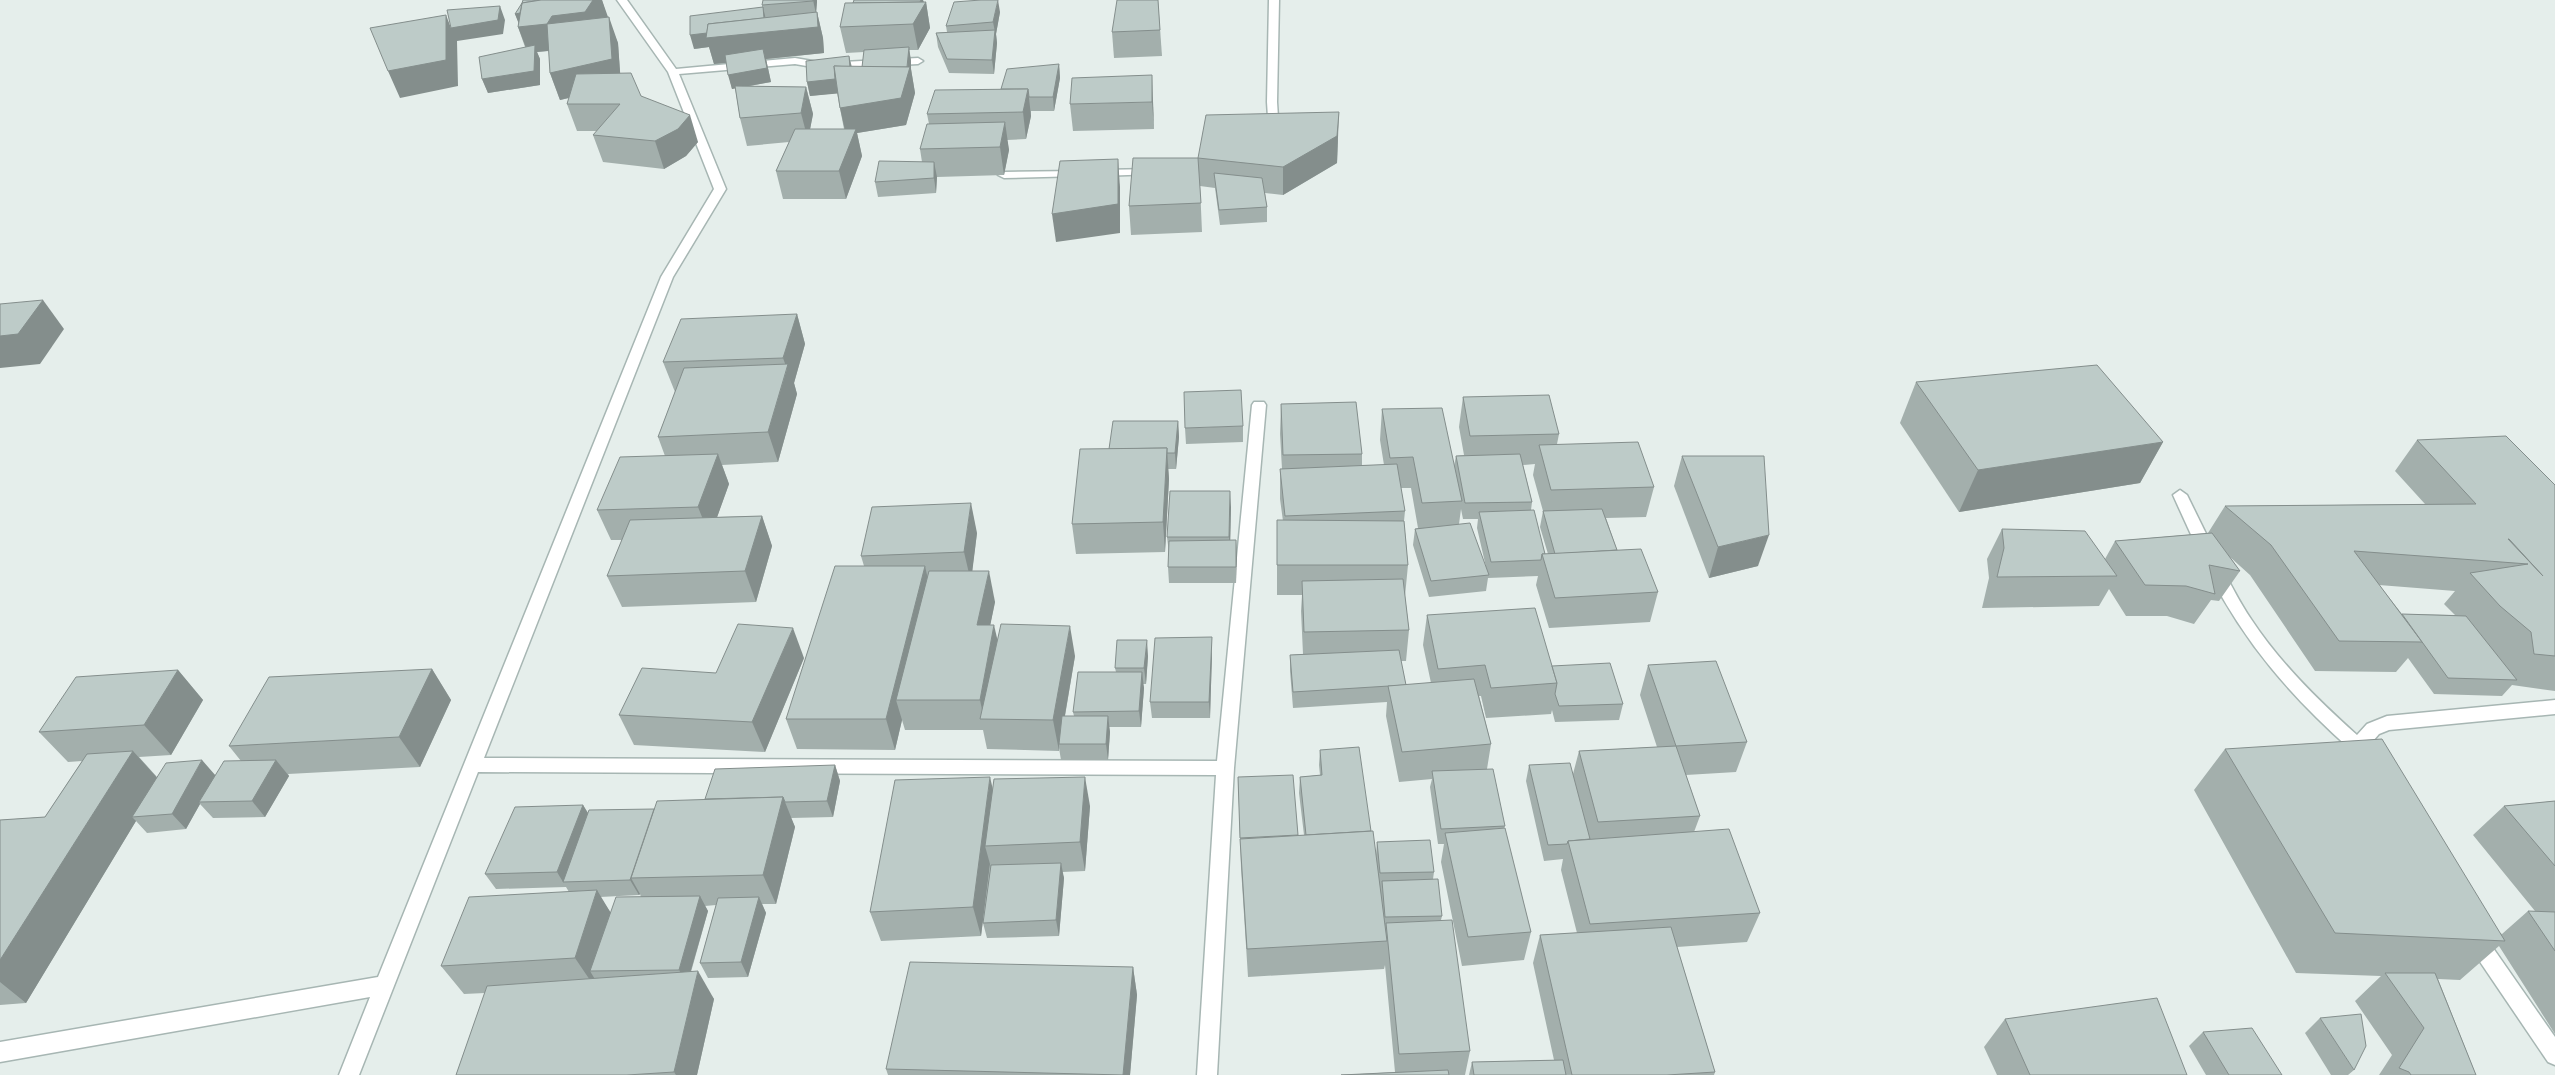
<svg xmlns="http://www.w3.org/2000/svg" width="2555" height="1075" viewBox="0 0 2555 1075" font-family="Roboto,sans-serif">
<style>
.lines{fill:none;stroke-linecap:round;stroke-linejoin:round}
.street-casing{stroke:#a7b6b3;stroke-width:3}
.street{fill:#fff;fill-rule:evenodd}
.wall{fill:#a3afac;fill-rule:evenodd}
.shaded-wall{fill:#848e8c}
.building{fill:#bdcbc8;stroke:#848e8c;fill-rule:evenodd}
</style>
<rect width="100%" height="100%" fill="#e5eeeb"/>
<g class="lines">
<g class="street-casing">
<g id="street">
<polygon points="617,0 627,0 676,69 795,58 824,63 918,58 923,61 918,64 824,69 795,64 679,74 726,189 673,277 484,758 1217,761 1252,405 1254,402 1264,402 1266,405 1234,768 1217,1075 1197,1075 1216,775 478,772 359,1075 339,1075 370,997 0,1062 0,1042 378,977 661,277 714,189 668,72"/>
<polygon points="1269,0 1279,0 1277,102 1279,133 1274,136 1269,133 1267,102"/>
<polygon points="1152,169 1157,172 1156,174 1100,176 1094,173 1100,170"/>
<polygon points="1077,171 1083,174 1081,176 1004,178 998,175 1004,172"/>
<polygon points="2180,490 2187,495 2215,552 2212,556 2202,556 2199,552 2173,495"/>
<path d="M2217 568 2222 569C2232 586 2240 603 2251 619 2280 663 2318 700 2357 735L2367 724 2387 716 2555 700V714L2389 730 2379 734 2367 748 2370 757 2367 762 2361 764 2355 762 2350 749C2291 696 2246 645 2209 573L2212 569Z"/>
<polygon points="2477,932 2484,935 2555,1037 2555,1065 2548,1062 2470,947 2467,941 2470,935"/>
</g>
</g>
<use href="#street" class="street"/>
</g>
<g class="wall">
<polygon points="526,0 602,0 607,17 618,43 620,73 641,96 698,142 686,156 664,169 603,162 593,135 597,131 577,131 567,104 569,98 560,100 550,73 549,51 537,52 540,59 540,85 488,93 482,79 525,47 518,27 519,23 515,14"/>
<polygon points="817,0 816,13 817,12 823,38 824,53 766,59 771,82 750,86 806,87 813,114 810,129 844,129 837,93 810,96 807,82 849,56 852,67 862,67 864,52 846,53 840,27 854,0 923,0 924,2 926,2 930,28 918,50 909,50 911,61 911,69 915,93 906,125 857,133 862,156 846,199 783,199 776,171 789,142 747,146 740,118 735,88 732,89 726,63 714,64 709,47 694,49 762,7 762,5"/>
<polygon points="1158,0 1162,56 1114,58 1112,32"/>
<polygon points="1000,12 996,34 997,43 994,74 949,73 938,47 936,33 947,32 946,26"/>
<polygon points="1059,64 1060,78 1054,111 1031,111 1031,116 1026,139 1007,140 1009,150 1004,175 937,177 936,193 878,197 875,182 922,162 920,149 929,124 927,114 1001,89"/>
<polygon points="1153,102 1154,129 1073,131 1070,104"/>
<polygon points="1338,139 1337,163 1283,195 1265,193 1267,207 1267,222 1220,225 1215,188 1200,186 1202,232 1131,235 1129,206 1198,158"/>
<polygon points="797,314 805,344 794,383 797,394 778,462 722,465 729,484 717,517 762,516 772,546 756,602 622,607 607,576 622,540 611,540 597,510 665,456 658,437 675,392 663,362"/>
<polygon points="1916,382 2163,442 2140,483 1959,512 1900,423"/>
<path d="M1463 397 1559 434 1557 444 1654 487 1646 517 1606 518 1617 550 1658 592 1650 622 1549 628 1536 585 1538 576 1488 578 1486 591 1429 597 1413 545 1415 529 1418 528 1411 488H1401L1405 511 1404 521 1408 565 1405 596 1409 630 1406 661H1401L1406 685 1431 683 1423 645 1427 615 1552 666 1623 704 1619 720 1555 722 1552 710 1551 714 1486 718 1481 696H1479L1491 744 1487 769 1505 826 1504 828 1531 932 1524 960 1462 966 1441 862 1444 844H1438L1430 787 1432 779 1399 782 1386 716 1387 702 1293 708 1290 671V655L1303 654 1301 611 1302 595H1277V520L1283 521 1280 499V469H1282L1280 434 1281 404 1362 454V465H1384L1380 440 1382 409 1454 466 1456 456 1464 455 1459 427ZM1535 464 1533 475 1543 511 1540 527 1548 554H1545L1531 510 1532 502 1523 465ZM1461 509 1463 519H1478L1477 528 1486 567 1459 524Z"/>
<polygon points="1178,421 1179,437 1176,469 1168,469 1169,479 1165,552 1076,554 1072,524 1109,449"/>
<polygon points="1243,426 1243,442 1186,444 1185,428"/>
<path d="M2417 440 2555 485V691L2512 685 2502 696 2434 694 2408 658 2396 672 2315 671 2250 575 2230 557 2240 571 2219 601 2211 600 2194 624 2167 616H2126L2109 589 2099 606 1982 608 1989 578 1987 559 2002 529 2105 559 2115 541 2208 533 2225 506 2425 504 2395 471ZM2379 585 2455 591 2444 604 2455 615 2402 614Z"/>
<polygon points="1682,456 1758,566 1709,578 1674,486"/>
<polygon points="1231,507 1230,540 1236,540 1236,583 1169,583 1168,567 1169,553 1167,537"/>
<polygon points="977,533 972,571 995,602 990,625 997,640 1075,656 1065,716 1074,716 1073,712 1116,672 1115,668 1148,656 1146,684 1143,684 1144,688 1141,727 1109,727 1110,732 1108,760 1061,760 1059,748 1059,751 987,749 983,730 905,730 902,720 895,750 797,749 786,719 864,566 861,556"/>
<polygon points="1212,653 1210,718 1152,718 1150,702"/>
<polygon points="804,658 765,752 634,745 619,715"/>
<polygon points="1648,665 1747,742 1736,772 1686,775 1700,816 1694,832 1760,913 1747,942 1677,947 1715,1072 1714,1075 1469,1075 1472,1062 1554,1060 1533,963 1540,935 1577,933 1561,870 1563,859 1544,861 1526,781 1529,765 1573,774 1579,751 1657,747 1640,695"/>
<polygon points="432,669 451,700 420,767 288,774 289,776 265,817 213,818 200,804 186,829 147,833 136,821 26,1003 0,1005 0,820 45,817 82,761 68,762 39,732 178,670 203,700 171,755 139,757 157,777 215,776 241,761 229,746"/>
<polygon points="2225,749 2502,934 2528,911 2535,911 2473,835 2504,806 2555,801 2555,1034 2499,946 2460,980 2438,979 2476,1075 2379,1075 2392,1055 2355,1001 2381,976 2296,973 2194,790"/>
<polygon points="1320,750 1371,831 1376,855 1377,842 1434,872 1433,879 1442,916 1441,920 1470,1051 1465,1075 1341,1075 1395,1072 1385,965 1384,969 1248,977 1241,868 1238,777 1298,835 1304,835 1299,793 1300,777 1320,775 1319,765"/>
<path d="M835 765 840 781 833 817 791 818 795 827 776 904H762L766 913 748 977 708 978 700 963 716 905 705 906 708 911 691 972 714 999 697 1075H456L485 993 464 994 441 966 569 892 566 887 496 889 485 874 583 805 588 813 654 809 705 799ZM640 894 641 897 611 913 600 897 639 895Z"/>
<polygon points="993,790 1090,806 1085,871 1062,872 1064,878 1059,936 987,938 983,923 990,866 990,864 981,936 881,941 870,912"/>
<polygon points="1133,967 1137,995 1130,1075 888,1075 886,1069"/>
<polygon points="2320,1018 2354,1070 2348,1075 2331,1075 2305,1033"/>
<polygon points="2005,1019 2187,1075 1997,1075 1984,1047"/>
<polygon points="2203,1032 2282,1075 2206,1075 2189,1046"/>
</g>
<g class="shaded-wall">
<polygon points="575,0 602,0 608,17 556,50 537,52 540,59 540,85 488,93 482,79 528,53 518,27 520,27 515,14"/>
<polygon points="813,0 817,0 817,2 816,14"/>
<polygon points="921,0 923,0 924,5 926,2 930,28 918,50 913,24"/>
<polygon points="998,0 1000,12 996,34 997,43 994,74 992,60 995,32 993,22"/>
<polygon points="500,6 505,20 503,34 457,41 458,86 400,98 388,71 446,15 451,28"/>
<polygon points="763,7 766,20 817,12 823,38 824,53 766,59 771,82 732,89 728,75 765,59 714,64 709,47 694,49 690,35"/>
<polygon points="609,17 618,43 621,85 560,100 550,73"/>
<polygon points="909,47 911,61 911,69 915,93 906,125 857,133 862,156 846,199 839,171 846,135 840,108 907,71"/>
<polygon points="849,56 852,70 854,92 810,96 807,82"/>
<polygon points="1059,64 1060,78 1054,111 1053,97"/>
<polygon points="1152,75 1154,129 1152,102"/>
<polygon points="806,87 813,114 808,140 801,113"/>
<polygon points="1028,89 1031,116 1026,139 1023,112"/>
<polygon points="1339,112 1337,163 1283,195 1283,167"/>
<polygon points="690,115 698,142 686,156 664,169 655,141"/>
<polygon points="1005,122 1009,150 1004,175 1000,147"/>
<polygon points="1118,159 1120,187 1120,233 1056,242 1052,214"/>
<polygon points="934,162 937,177 936,193 934,178"/>
<polygon points="43,300 64,329 40,364 0,368 0,336"/>
<polygon points="797,314 805,344 794,383 797,394 778,462 768,432 787,369 783,358"/>
<polygon points="1178,421 1179,437 1176,469 1175,453"/>
<polygon points="2163,442 2140,483 1959,512 1978,470"/>
<polygon points="1167,448 1169,479 1165,552 1163,522"/>
<polygon points="718,454 729,484 710,537 698,507"/>
<polygon points="1230,491 1231,507 1230,553 1229,537"/>
<polygon points="971,503 977,533 971,582 964,552"/>
<polygon points="762,516 772,546 756,602 745,571"/>
<polygon points="1769,535 1758,566 1709,578 1718,547"/>
<polygon points="1236,540 1237,557 1236,583"/>
<polygon points="925,566 932,597 896,700 902,720 895,750 886,719"/>
<polygon points="989,571 995,602 984,656 977,625"/>
<polygon points="994,625 1001,655 984,719 980,700"/>
<polygon points="1070,626 1075,656 1060,744 1059,744 1059,751 1053,720"/>
<polygon points="793,628 804,658 765,752 752,722"/>
<polygon points="1212,637 1212,653 1210,718 1209,702"/>
<polygon points="1147,640 1148,656 1146,684 1144,668"/>
<polygon points="432,669 451,700 420,767 399,737"/>
<polygon points="178,670 203,700 171,755 144,725"/>
<polygon points="1142,672 1144,688 1141,727 1139,711"/>
<polygon points="1108,716 1110,732 1108,760 1106,744"/>
<polygon points="133,751 160,781 132,817 136,821 26,1003 0,982 0,960"/>
<polygon points="202,760 216,776 199,802 200,804 186,829 172,814"/>
<polygon points="276,760 289,776 265,817 252,801"/>
<polygon points="835,765 840,781 833,817 827,801"/>
<polygon points="990,777 997,807 985,846 990,864 981,936 973,907"/>
<polygon points="1085,777 1090,806 1085,871 1080,842"/>
<polygon points="783,797 795,827 776,904 763,875"/>
<polygon points="583,805 592,820 563,882 557,872"/>
<polygon points="1061,863 1064,878 1059,936 1056,920"/>
<polygon points="631,878 640,894 639,895 630,880"/>
<polygon points="597,890 615,920 590,971 596,981 594,986 575,958"/>
<polygon points="700,896 708,911 687,984 679,970"/>
<polygon points="759,897 766,913 748,977 741,962"/>
<polygon points="1133,967 1137,995 1130,1075 1123,1075"/>
<polygon points="698,971 714,999 697,1075 676,1075 674,1072"/>
</g>
<g class="building">
<polygon points="523,0 541,0 522,3"/>
<polygon points="541,0 593,0 585,12 552,16 547,24 518,27 522,3"/>
<polygon points="763,0 813,0 813,1 762,5"/>
<polygon points="854,0 921,0 920,2 853,3"/>
<polygon points="981,0 998,0 993,22 946,26 954,2"/>
<polygon points="1117,0 1158,0 1160,30 1112,32"/>
<polygon points="926,2 913,24 840,27 845,3"/>
<polygon points="522,3 520,13 515,14"/>
<polygon points="500,6 498,20 451,28 447,10"/>
<polygon points="763,7 764,18 708,24 707,33 690,35 690,16"/>
<polygon points="817,12 818,27 706,38 708,24"/>
<polygon points="446,15 446,60 388,71 370,28"/>
<polygon points="609,17 612,59 550,73 547,24"/>
<polygon points="995,30 992,60 947,59 936,33"/>
<polygon points="535,45 534,71 482,79 479,57"/>
<polygon points="909,47 907,67 862,67 864,50"/>
<polygon points="763,49 767,68 728,75 725,55"/>
<polygon points="849,56 850,67 834,66 835,79 807,82 806,61"/>
<polygon points="1059,64 1053,97 1029,97 1028,89 1001,89 1007,69"/>
<polygon points="834,66 910,67 901,98 840,108"/>
<polygon points="631,73 641,96 690,115 678,129 655,141 593,135 620,104 567,104 576,74"/>
<polygon points="1152,75 1152,102 1070,104 1072,78"/>
<polygon points="735,86 806,87 801,113 740,118"/>
<polygon points="1028,89 1023,112 927,114 935,90"/>
<polygon points="1339,112 1337,136 1283,167 1198,158 1206,115"/>
<polygon points="1005,122 1000,147 920,149 927,124"/>
<polygon points="795,129 856,129 839,171 776,171"/>
<polygon points="1133,158 1198,158 1201,203 1129,206"/>
<polygon points="1118,159 1118,204 1052,214 1060,161"/>
<polygon points="879,161 934,162 934,178 875,182"/>
<polygon points="1214,173 1262,178 1267,207 1219,210"/>
<polygon points="43,300 18,334 0,336 0,304"/>
<polygon points="797,314 783,358 663,362 681,319"/>
<polygon points="788,364 768,432 658,437 684,368"/>
<polygon points="2097,365 2163,442 1978,470 1916,382"/>
<polygon points="1241,390 1243,426 1185,428 1184,392"/>
<polygon points="1549,395 1559,434 1470,436 1463,397"/>
<polygon points="1356,402 1362,454 1283,455 1281,404"/>
<polygon points="1442,408 1462,501 1422,503 1413,457 1390,458 1382,409"/>
<polygon points="1113,421 1178,421 1175,453 1167,453 1167,448 1109,449"/>
<path d="M2506 436 2555 485V656L2534 654 2531 632 2500 606 2470 573 2528 564 2354 551 2422 642 2339 641 2271 545 2225 506 2476 504 2417 440ZM2508 539H2509L2543 576Z"/>
<polygon points="1638,442 1654,487 1551,490 1539,445"/>
<polygon points="1167,448 1163,522 1072,524 1080,449"/>
<polygon points="718,454 698,507 597,510 620,457"/>
<polygon points="1520,454 1532,502 1465,503 1456,456"/>
<polygon points="1682,456 1764,456 1769,535 1718,547"/>
<polygon points="1397,464 1405,511 1285,516 1280,469"/>
<polygon points="1170,491 1230,491 1229,537 1167,537"/>
<polygon points="971,503 964,552 861,556 872,507"/>
<polygon points="1602,509 1617,550 1555,554 1543,511"/>
<polygon points="1534,510 1545,554 1542,554 1541,560 1491,562 1479,512"/>
<polygon points="762,516 745,571 607,576 630,520"/>
<polygon points="1277,520 1404,521 1408,565 1277,565"/>
<polygon points="1470,523 1489,575 1431,581 1415,529"/>
<polygon points="2002,529 2085,531 2117,576 1997,577 2004,548"/>
<polygon points="2212,533 2240,571 2209,565 2215,594 2186,586 2145,585 2115,541"/>
<polygon points="1236,540 1236,567 1168,567 1169,541"/>
<polygon points="1641,549 1658,592 1555,598 1542,554"/>
<polygon points="835,566 925,566 886,719 786,719"/>
<polygon points="929,571 989,571 977,625 994,625 980,700 896,700"/>
<polygon points="1403,579 1409,630 1304,632 1302,581"/>
<polygon points="1535,608 1557,683 1491,688 1485,665 1438,669 1427,615"/>
<polygon points="2402,614 2466,616 2517,680 2448,678"/>
<polygon points="738,624 793,628 752,722 619,715 642,668 716,673"/>
<polygon points="1001,624 1070,626 1053,720 980,719"/>
<polygon points="1212,637 1209,702 1150,702 1155,638"/>
<polygon points="1117,640 1147,640 1144,668 1115,668"/>
<polygon points="1399,650 1406,685 1389,686 1293,692 1290,655"/>
<polygon points="1716,661 1747,742 1676,746 1648,665"/>
<polygon points="1610,663 1623,704 1559,706 1555,694 1557,683 1552,666"/>
<polygon points="432,669 399,737 229,746 269,677"/>
<polygon points="178,670 144,725 39,732 76,677"/>
<polygon points="1078,672 1142,672 1139,711 1073,712"/>
<polygon points="1474,679 1491,744 1402,752 1388,686"/>
<polygon points="1062,716 1108,716 1106,744 1059,744"/>
<polygon points="2382,739 2505,941 2335,933 2225,749"/>
<polygon points="1676,746 1700,816 1598,822 1579,751"/>
<polygon points="1359,747 1371,831 1306,835 1300,777 1322,775 1320,750"/>
<polygon points="133,751 0,960 0,820 45,817 87,754"/>
<polygon points="202,760 172,814 132,817 166,763"/>
<polygon points="276,760 252,801 199,802 224,761"/>
<polygon points="1570,763 1590,839 1568,841 1567,844 1548,845 1529,765"/>
<polygon points="835,765 827,801 785,802 783,797 705,799 715,769"/>
<polygon points="1493,769 1505,826 1441,829 1432,771"/>
<polygon points="1293,775 1298,835 1240,838 1238,777"/>
<polygon points="990,777 973,907 870,912 895,780"/>
<polygon points="1085,777 1080,842 985,846 994,779"/>
<polygon points="783,797 763,875 631,878 657,801"/>
<polygon points="2555,801 2555,866 2504,806"/>
<polygon points="583,805 557,872 485,874 515,807"/>
<polygon points="654,809 630,880 563,882 589,810"/>
<polygon points="1505,828 1531,932 1468,937 1445,833"/>
<polygon points="1729,829 1760,913 1590,924 1568,841"/>
<polygon points="1373,831 1387,941 1247,949 1240,839"/>
<polygon points="1430,840 1434,872 1380,873 1377,842"/>
<polygon points="1061,863 1056,920 983,923 991,865"/>
<polygon points="1438,879 1442,916 1385,917 1382,881"/>
<polygon points="597,890 575,958 441,966 469,897"/>
<polygon points="700,896 679,970 590,971 616,897"/>
<polygon points="759,897 741,962 700,963 718,898"/>
<polygon points="2528,911 2555,912 2555,951"/>
<polygon points="1452,920 1470,1051 1399,1054 1386,923"/>
<polygon points="1671,927 1715,1072 1667,1075 1572,1075 1540,935"/>
<polygon points="910,962 1133,967 1123,1075 886,1069"/>
<polygon points="698,971 674,1072 627,1075 456,1075 487,986"/>
<polygon points="2385,973 2435,973 2476,1075 2411,1075 2409,1072 2399,1068 2424,1028"/>
<polygon points="2157,998 2187,1075 2030,1075 2005,1019"/>
<polygon points="2361,1014 2366,1046 2354,1070 2320,1018"/>
<polygon points="2252,1028 2282,1075 2229,1075 2203,1032"/>
<polygon points="1563,1060 1566,1075 1474,1075 1472,1062"/>
<polygon points="1448,1070 1449,1075 1341,1075"/>
</g>
</svg>
